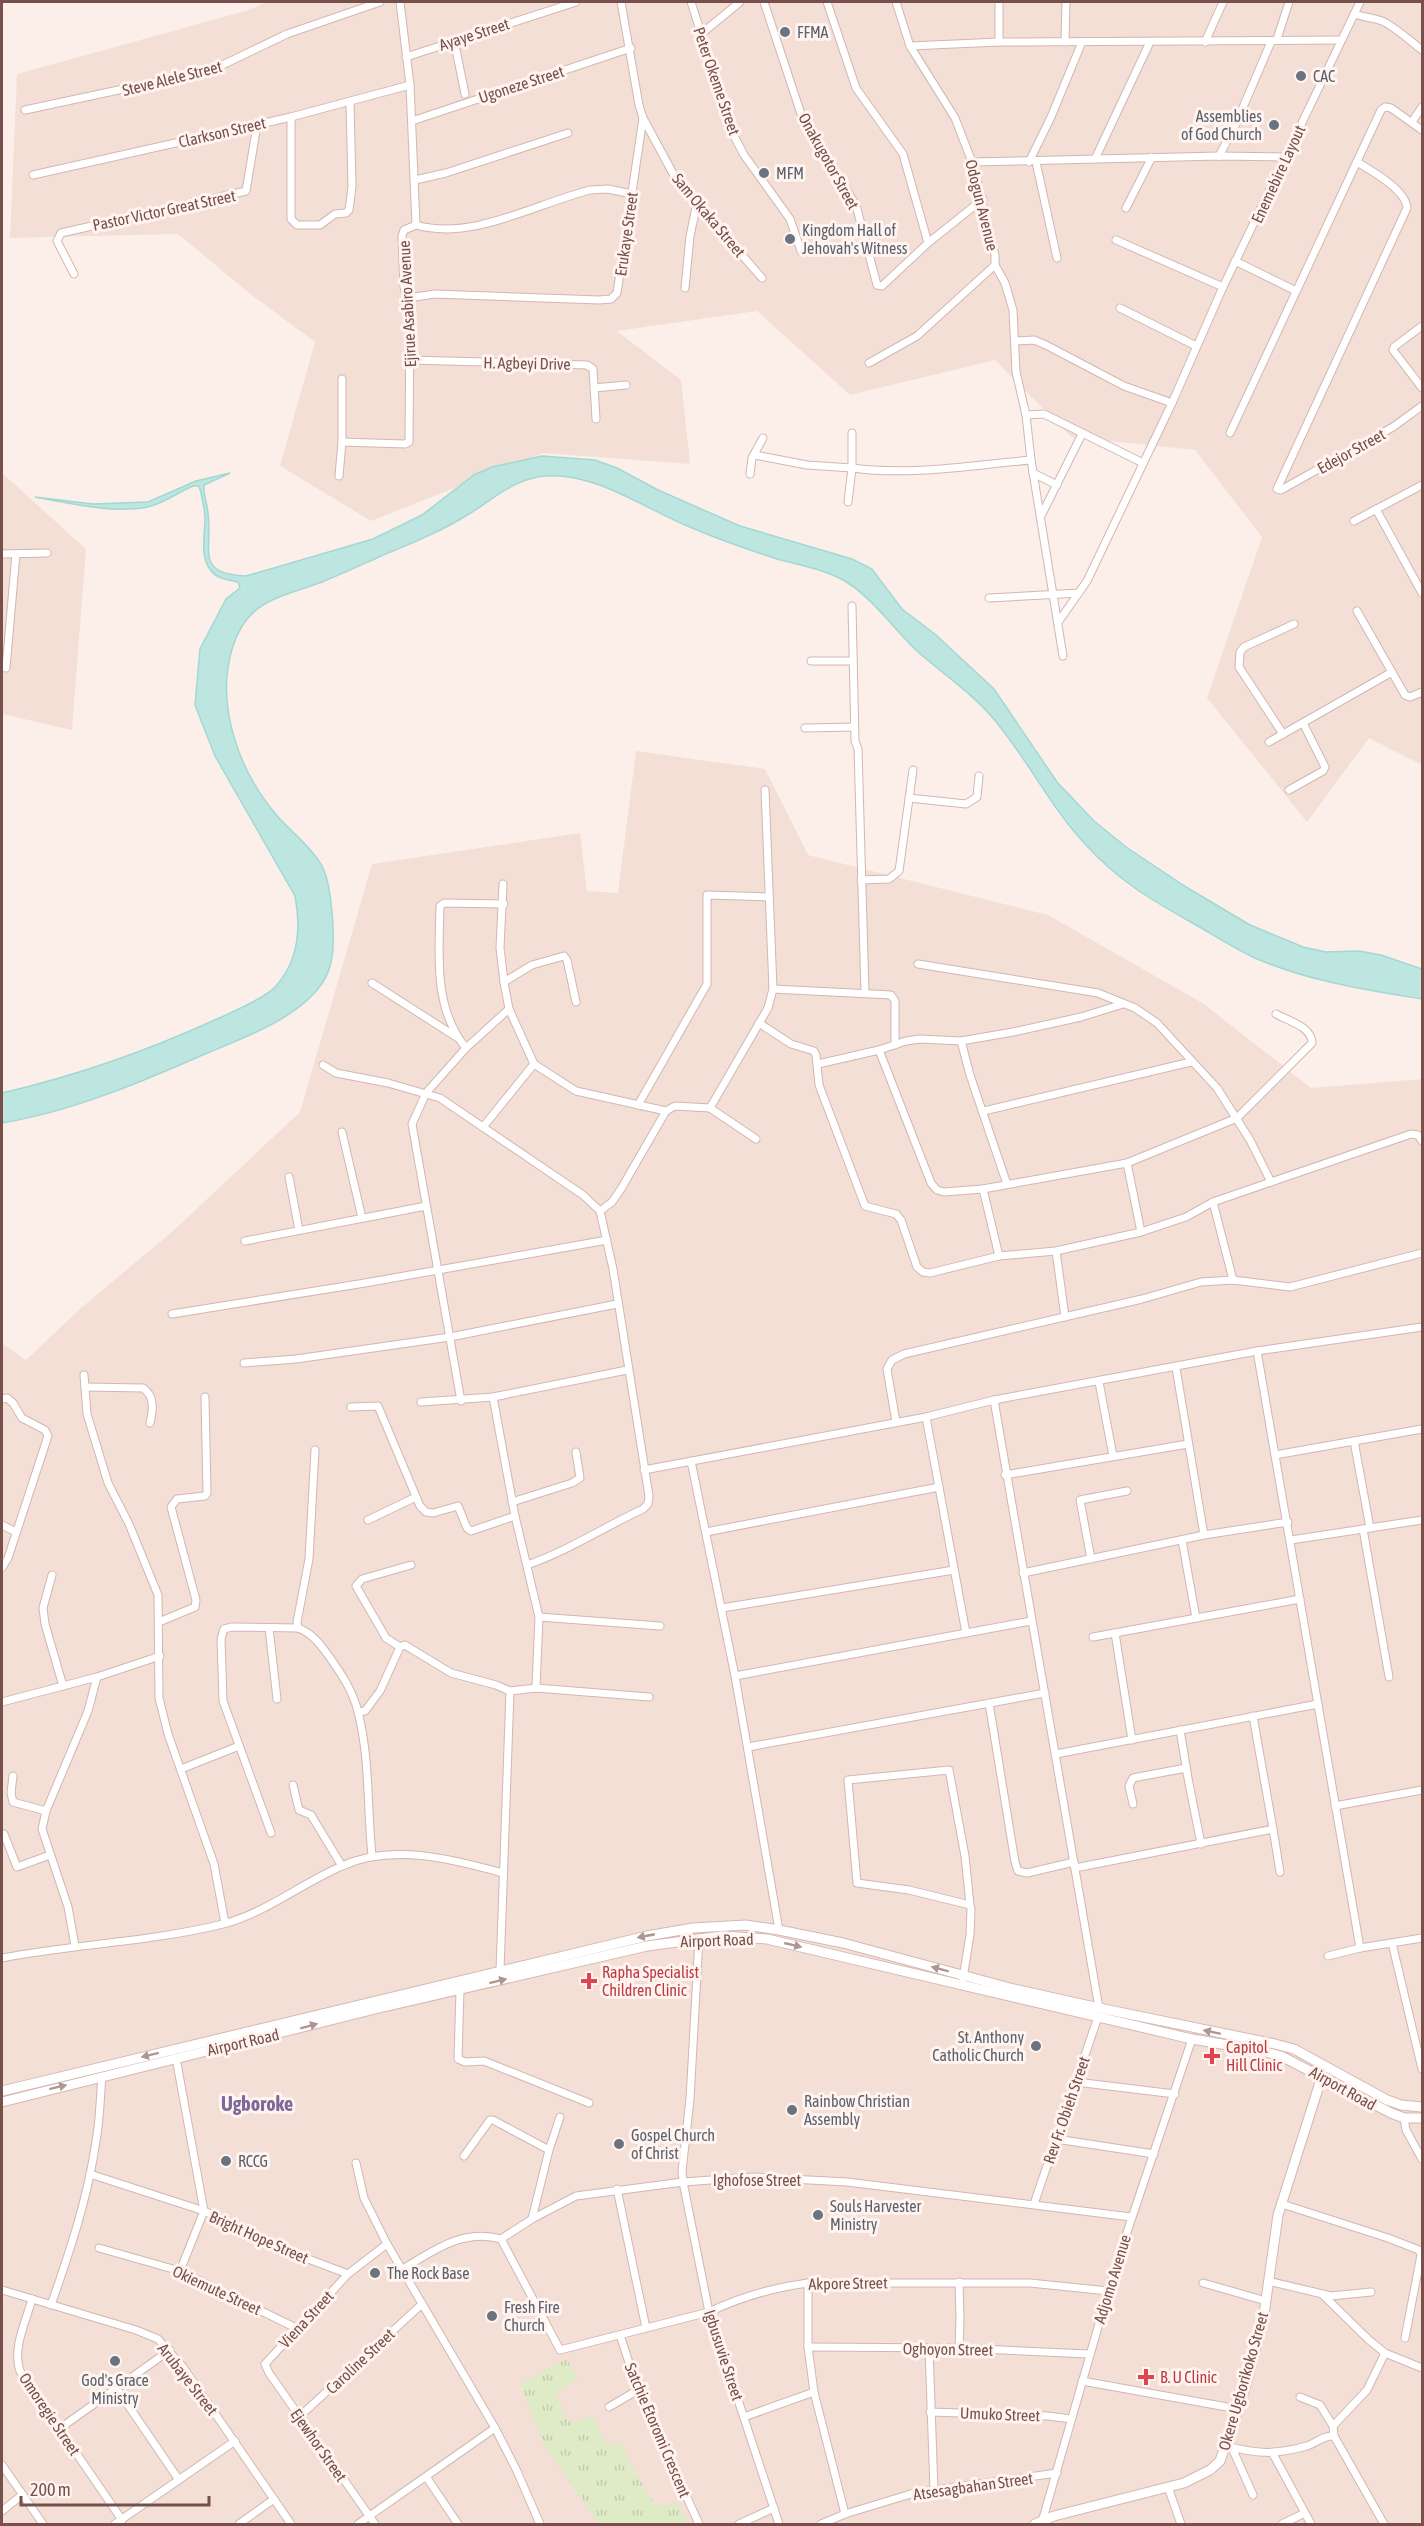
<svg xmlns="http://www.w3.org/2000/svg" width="1424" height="2526" viewBox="0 0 1424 2526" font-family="'Asap Condensed',sans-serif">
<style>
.residential{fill:#f4dfd7}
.park{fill:url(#park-tufts)}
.water{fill:#bde6e1;stroke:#a3d8d2;stroke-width:1.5}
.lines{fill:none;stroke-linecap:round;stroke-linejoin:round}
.street-casing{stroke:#d1b7b1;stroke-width:9}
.secondary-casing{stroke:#d6b7b1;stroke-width:11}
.street{stroke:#fff;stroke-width:7}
.secondary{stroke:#fff;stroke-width:9}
.oneway{fill:#ad9694}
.worship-dot{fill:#6b7280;stroke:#fff4ef;stroke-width:2}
.health-dot{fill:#e0444e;stroke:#fff4ef;stroke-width:2}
.labels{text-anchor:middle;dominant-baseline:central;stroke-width:6;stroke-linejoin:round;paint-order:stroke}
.worship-label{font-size:16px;fill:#5b616d;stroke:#fff4ef;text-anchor:start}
.street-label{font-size:16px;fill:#77504c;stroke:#fff4ef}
.health-label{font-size:16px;fill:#be3a42;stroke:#fff4ef;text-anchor:start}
.quarter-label{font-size:20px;font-weight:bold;fill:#7c689a;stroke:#fff4ef}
</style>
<defs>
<pattern id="park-tufts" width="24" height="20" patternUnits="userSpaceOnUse" patternTransform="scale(1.5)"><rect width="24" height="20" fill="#dfeac7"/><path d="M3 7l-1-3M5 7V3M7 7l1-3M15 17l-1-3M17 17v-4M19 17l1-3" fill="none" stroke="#c3caad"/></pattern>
</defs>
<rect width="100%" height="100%" fill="#fcefe9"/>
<g class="residential">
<polygon points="266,2 1422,2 1422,765 1369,738 1307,822 1207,698 1262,537 1195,450 1071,437 995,360 850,395 757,311 617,331 681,380 690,464 543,453 371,521 280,466 315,342 249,293 178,234 10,238 17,74 249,10"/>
<polygon points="2,473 86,549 72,730 2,714"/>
<polygon points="636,751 765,769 808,855 1048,915 1204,1004 1311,1088 1422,1079 1422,2524 2,2524 2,1343 26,1360 81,1308 173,1231 300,1112 372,864 580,833 587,891 618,893"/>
</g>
<polygon class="park" points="567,2359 578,2379 556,2393 568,2422 594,2416 605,2443 624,2445 629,2462 656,2506 678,2503 688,2524 599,2524 546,2448 519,2384"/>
<path class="water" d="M542 456 595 460 617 468 658 490 740 526 852 559 872 569 902 609 936 635 994 689 1057 782 1094 821 1126 847 1186 887 1250 925 1303 947 1326 952 1359 951 1381 955 1422 969V999C1367 990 1307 981 1255 958 1233 948 1211 933 1189 921 1148 898 1118 880 1086 845 1051 808 1029 762 997 723 974 694 944 675 917 651 895 630 873 599 848 583 828 570 799 565 777 559 746 549 715 538 685 525 642 507 594 472 545 476 513 479 494 499 469 514 442 531 410 544 381 556 361 565 342 574 322 582 280 598 247 599 232 649 215 707 240 774 279 818 293 833 312 848 322 866 332 885 336 941 331 962 329 972 323 983 317 990 291 1021 241 1039 205 1054 139 1083 73 1111 2 1123V1093C76 1076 147 1051 217 1019 232 1012 266 998 276 986 299 960 301 927 295 896L215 756 195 705 200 649 226 599 240 588 238 582C229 580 218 579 212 572 199 558 205 535 205 518 205 511 201 492 199 486H193C179 492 165 502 151 506 120 515 66 503 35 497L93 504 148 502 196 481 230 473 204 485C203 496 207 502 208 513 213 550 194 574 246 576L373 539 422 515 474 475 492 467Z"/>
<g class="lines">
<g class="street-casing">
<g id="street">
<polyline points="400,2 410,85 416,225"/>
<polyline points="691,2 734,136 744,155 790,219 801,251"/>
<polyline points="764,2 804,123 856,205 877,285 882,286 928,243 983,199"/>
<polyline points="827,2 856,88 903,154 928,243"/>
<polyline points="999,2 999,42"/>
<path d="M1354 14C1363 17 1374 18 1382 21 1391 24 1413 43 1422 50"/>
<polyline points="701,34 740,2"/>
<polyline points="1277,39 1289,2"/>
<polyline points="454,40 465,94"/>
<polyline points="1065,42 1066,2"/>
<polyline points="1205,42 1223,2"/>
<polyline points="910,46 999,42 1341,40"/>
<polyline points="406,57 576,2"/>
<polyline points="25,110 212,70 287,34 380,2"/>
<polyline points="291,117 291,219 297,225 320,225 335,214 346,213 349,210 352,187 350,102"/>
<polyline points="643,118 677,181 762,278"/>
<polyline points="412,121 631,48"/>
<polyline points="1412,122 1422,107"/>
<polyline points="1219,156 1235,126 1271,42"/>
<polyline points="1095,159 1150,42"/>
<polyline points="972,162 1219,156 1286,157"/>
<polyline points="1029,162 1051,117 1082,42"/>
<polyline points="1036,162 1057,258"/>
<path d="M1357 162C1372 171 1406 190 1407 208L1277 489 1281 490 1393 427 1422 406"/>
<polyline points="33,175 291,117 410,85"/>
<polyline points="415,180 446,173 568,133"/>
<polyline points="1126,208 1152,157"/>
<path d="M416 225C472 241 535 204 590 190L608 189 632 194"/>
<polyline points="1116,240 1223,287"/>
<polyline points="1235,261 1296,291"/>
<polyline points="74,274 57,241 61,233 246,191 257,125"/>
<polyline points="685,288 690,236 697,203"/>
<polyline points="408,298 435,294 599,300 611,299 617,293 643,118 639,105 621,2"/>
<polyline points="1120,308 1196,346"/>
<polyline points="1422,326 1394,347 1393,350 1422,388"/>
<polyline points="1016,341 1034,340 1046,345 1124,386 1172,403"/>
<polyline points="410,360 587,365 593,369 596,419"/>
<polyline points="869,363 917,336 995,265 995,255 972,162 955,118 910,46 896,2"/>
<polyline points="594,388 626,385"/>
<polyline points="1026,415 1044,414 1143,463"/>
<polyline points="1230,433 1381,110 1385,107 1391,108 1422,130"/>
<polyline points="342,442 405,444 409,442 410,313 404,287 402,236 404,230 416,225"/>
<polyline points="755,455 807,465 852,468 852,433"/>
<polyline points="1031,460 1063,656"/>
<polyline points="1033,473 1057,485"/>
<polyline points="750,474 752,458 763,438"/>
<polyline points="339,476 342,442 342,379"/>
<path d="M848 502 852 468C911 476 972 465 1031 460L1026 415 1016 372 1013 310 1005 283 995 265"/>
<polyline points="1376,509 1422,593"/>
<polyline points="1041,516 1082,434"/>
<polyline points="1354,521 1422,485"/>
<polyline points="2,554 47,553"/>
<polyline points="989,598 1079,593"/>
<polyline points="852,606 855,741 858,749 865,993"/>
<polyline points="1357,611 1405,695 1410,697 1422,692"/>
<polyline points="1059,621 1087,581 1172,403 1223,287 1360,2"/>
<polyline points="811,661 853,661"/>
<polyline points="6,668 16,554"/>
<polyline points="805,728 854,727"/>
<polyline points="1283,734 1239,667 1240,652 1244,647 1294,624"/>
<polyline points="1269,742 1392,672"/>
<polyline points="1289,790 1323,771 1325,767 1303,723"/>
<polyline points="909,798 966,804 977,797 979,776"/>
<polyline points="861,880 889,879 899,871 913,770"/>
<polyline points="503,884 500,948 504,982 509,1009 534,1064 576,1091 666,1111"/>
<path d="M504 904 444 903 440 906C439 954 433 1008 466 1048L509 1009"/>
<polyline points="918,964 1098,993 1135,1008 1157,1023 1217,1088 1250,1140 1271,1182 1411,1134 1418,1135 1422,1141"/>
<polyline points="504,982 532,965 564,956 567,960 576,1002"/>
<polyline points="372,983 458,1038"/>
<polyline points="773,989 891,995 895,1001 895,1045"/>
<polyline points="759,1023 791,1044 814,1051 816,1055 819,1085 865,1206 896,1214 901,1220 917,1267 923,1272 930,1273 999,1256 1056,1251 1141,1232 1186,1217 1213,1202 1271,1182"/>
<polyline points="961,1041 970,1075 1007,1184"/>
<path d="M879 1050 931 1183 937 1190 944 1192 983 1189 1127 1163 1237 1118 1312 1043C1312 1027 1289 1021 1276 1014"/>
<polyline points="818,1064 879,1050 906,1041 920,1039 961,1041 1013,1032 1081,1017 1123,1004"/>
<path d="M323 1065 336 1073 388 1083 440 1098 583 1195 600 1211 613 1269 649 1496 648 1504 643 1509C604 1527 568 1551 527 1565"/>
<polyline points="638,1105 707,984 707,895 769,897"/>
<polyline points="710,1108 756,1139"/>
<polyline points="984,1111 1191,1062"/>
<polyline points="483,1127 534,1064"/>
<polyline points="342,1132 362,1218"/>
<polyline points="1127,1163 1141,1232"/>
<polyline points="289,1177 299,1230"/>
<polyline points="983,1189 999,1256"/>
<polyline points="1213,1202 1233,1280"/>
<polyline points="600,1211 612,1202 621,1189 666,1111 675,1106 710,1108 768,1008 773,989 765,790"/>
<polyline points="245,1241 426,1206"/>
<polyline points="1056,1251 1065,1317"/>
<polyline points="172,1314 365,1283 607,1240"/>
<polyline points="1257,1351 1360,1948"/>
<polyline points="244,1363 296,1359 450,1337 617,1304"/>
<polyline points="1176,1368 1204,1535"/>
<polyline points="84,1375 87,1414 108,1483 129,1524 158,1595 159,1698 168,1734 214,1864 225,1923"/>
<polyline points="1099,1382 1113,1456"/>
<path d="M85 1387 143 1388C155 1396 153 1410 150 1423"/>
<polyline points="493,1397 515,1516 539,1617 536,1688"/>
<polyline points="2,1399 7,1398 13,1403 22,1418 45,1430 48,1436 8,1558 2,1568"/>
<polyline points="994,1400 1099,2008"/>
<polyline points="461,1401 412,1124 426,1093 466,1048"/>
<polyline points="421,1402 493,1397 627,1370"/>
<polyline points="351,1407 378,1406 420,1506 426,1512 433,1513 458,1506 467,1528 471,1531 515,1516"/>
<polyline points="926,1417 966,1633"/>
<polyline points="896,1422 887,1369 892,1360 904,1354 1142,1299 1201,1282 1233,1280 1290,1287 1422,1253"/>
<polyline points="1354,1441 1370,1528"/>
<path d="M315 1450 309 1559 297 1622 298 1628C312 1633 320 1644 328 1655 341 1673 353 1691 358 1712 370 1758 367 1809 372 1855"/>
<polyline points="1275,1455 1422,1429"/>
<polyline points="691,1461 735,1676 779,1930"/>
<polyline points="644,1470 926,1417 994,1400 1257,1351 1422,1327"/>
<polyline points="1005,1475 1188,1444"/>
<polyline points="512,1502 572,1483 580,1478 576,1452"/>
<polyline points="368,1520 416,1497"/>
<polyline points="2,1525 16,1532"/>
<polyline points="1363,1529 1389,1677"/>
<polyline points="706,1532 939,1487"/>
<polyline points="1182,1540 1196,1618"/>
<polyline points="1291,1540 1422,1520"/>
<polyline points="1091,1559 1080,1500 1127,1491"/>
<polyline points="411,1565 362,1579 356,1586 386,1638 400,1647 405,1645 451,1673 496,1685 510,1691 536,1688 649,1697"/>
<polyline points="1023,1573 1204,1535 1288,1522"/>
<polyline points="52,1575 43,1608 45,1624 63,1686"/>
<polyline points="722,1608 954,1570"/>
<polyline points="539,1617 660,1626"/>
<polyline points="159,1622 195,1607 196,1600 171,1507 177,1499 205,1496 207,1493 205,1397"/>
<polyline points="269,1628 277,1699"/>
<polyline points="1115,1633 1132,1740"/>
<polyline points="1093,1637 1300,1599"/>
<polyline points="735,1676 1031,1621"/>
<polyline points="2,1702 97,1677 160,1656"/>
<polyline points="989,1703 1015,1862 1018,1871 1027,1873 1074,1862"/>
<polyline points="358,1712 365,1711 380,1691 400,1647"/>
<polyline points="1180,1730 1187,1772"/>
<polyline points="748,1747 1045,1693"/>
<polyline points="1056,1754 1318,1704"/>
<polyline points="181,1769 239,1746"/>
<polyline points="13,1776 11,1793 13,1802 46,1811"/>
<polyline points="293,1785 299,1810 311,1815 342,1866"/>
<polyline points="1133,1804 1129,1786 1133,1778 1186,1768 1201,1844"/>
<polyline points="1335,1806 1422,1790"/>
<polyline points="1273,1829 1280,1872"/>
<polyline points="271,1833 223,1701 221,1639 224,1629 232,1627 298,1628"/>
<polyline points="4,1834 17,1867 50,1855"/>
<polyline points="1075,1868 1273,1829 1253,1716"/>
<polyline points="699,1938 690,2099 682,2171 683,2182 709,2312 779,2524"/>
<polyline points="1392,1943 1422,2069"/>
<polyline points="75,1946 68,1907 42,1829 46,1811 88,1711 97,1677"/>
<polyline points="1328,1956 1360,1948 1422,1938"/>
<path d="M2 1958C75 1944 150 1942 223 1924 266 1913 302 1883 342 1866 392 1843 452 1859 503 1873"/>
<polyline points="500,1970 510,1691"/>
<polyline points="963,1978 970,1935 971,1909 970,1905 965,1856 949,1770 848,1780 857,1883 909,1890 970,1905"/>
<polyline points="460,1990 458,2059 465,2062 484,2061 589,2103"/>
<polyline points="176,2058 204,2211 303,2257 348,2274 387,2244"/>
<polyline points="1076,2082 1175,2094"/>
<polyline points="1404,2118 1406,2130 1422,2159"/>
<polyline points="1056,2139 1154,2154"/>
<polyline points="549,2150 560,2117"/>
<polyline points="464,2156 490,2120 493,2120 549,2150 532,2219"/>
<polyline points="356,2163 364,2198 387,2244 495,2428 516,2469 540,2524"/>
<polyline points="90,2174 204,2211 180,2271"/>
<polyline points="617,2189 646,2328"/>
<polyline points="1034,2204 1098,2017"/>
<polyline points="1282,2204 1388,2238 1419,2250 1421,2255 1405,2338"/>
<path d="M501 2239 560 2350 709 2312C739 2298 776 2287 808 2283H1030L1108 2291"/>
<polyline points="99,2248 180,2271 298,2329"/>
<path d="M401 2270C433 2251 463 2228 501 2239L532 2219 576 2196 683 2182 754 2177 847 2182 1131 2217"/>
<polyline points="348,2274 265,2364 269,2373 375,2524"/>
<polyline points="1268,2281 1331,2296 1371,2292"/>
<polyline points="959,2282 960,2319 959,2348"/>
<polyline points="808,2283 808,2347 814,2392 845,2514"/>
<polyline points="1203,2283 1266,2301"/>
<polyline points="2,2290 136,2330 158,2339 183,2367 291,2524"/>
<polyline points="1323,2295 1369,2340 1385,2353 1422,2368"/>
<path d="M32 2299C26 2321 12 2349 20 2371L122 2520"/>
<path d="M51 2305C70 2251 88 2197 96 2141 100 2120 100 2098 102 2077"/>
<polyline points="620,2335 638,2390 699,2524"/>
<polyline points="808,2347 959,2348 1089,2354"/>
<polyline points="929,2348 934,2490"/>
<polyline points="1082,2381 1238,2409"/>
<polyline points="117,2389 179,2480"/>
<polyline points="1300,2397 1320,2405 1333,2426"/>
<polyline points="609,2407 638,2390"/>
<polyline points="930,2412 1048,2416 1071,2419"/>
<polyline points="299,2417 421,2305"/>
<polyline points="744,2417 814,2392"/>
<polyline points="59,2429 170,2350"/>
<polyline points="1334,2436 1333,2426 1367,2390 1385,2353"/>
<path d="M1226 2446C1258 2454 1274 2455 1307 2446 1316 2443 1324 2435 1334 2436L1384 2524"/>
<polyline points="1232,2448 1253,2495"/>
<polyline points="1273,2454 1311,2524"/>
<polyline points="2,2465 43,2524"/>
<polyline points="427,2478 458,2524"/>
<polyline points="1168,2487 1181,2524"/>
<polyline points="2,2511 22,2495"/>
<polyline points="1042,2522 1115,2268 1192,2039"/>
<polyline points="115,2524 235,2441"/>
<polyline points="239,2524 274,2499"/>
<polyline points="358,2524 495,2428"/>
<polyline points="739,2524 774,2508"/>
<polyline points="821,2524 845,2514 914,2493 1057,2473"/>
<polyline points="1282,2524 1305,2513"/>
</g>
</g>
<g class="secondary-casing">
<g id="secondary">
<polyline points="2,2091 647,1936 693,1928 746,1925 779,1930 843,1943 1014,1989 1099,2008 1275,2044 1294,2049 1387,2100 1401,2105 1422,2107"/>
<polyline points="2,2102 375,2009 647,1946 722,1936 767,1939 1192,2039 1258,2050 1281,2056 1391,2113 1404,2118 1422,2118"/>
<polyline points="1035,2524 1054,2516 1184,2483 1210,2470 1220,2461 1223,2452 1242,2399 1263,2321 1278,2215 1322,2076"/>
</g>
</g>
<use href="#street" class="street"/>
<use href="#secondary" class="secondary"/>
</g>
<defs><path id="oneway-solid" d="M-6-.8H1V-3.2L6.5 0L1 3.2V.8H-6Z" transform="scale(1.5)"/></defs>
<g class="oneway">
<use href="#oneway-solid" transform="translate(646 1936) rotate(169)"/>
<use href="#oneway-solid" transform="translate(793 1945) rotate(13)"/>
<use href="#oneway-solid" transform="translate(940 1969) rotate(-165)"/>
<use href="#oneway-solid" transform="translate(498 1981) rotate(-14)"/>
<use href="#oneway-solid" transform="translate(309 2026) rotate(-15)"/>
<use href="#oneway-solid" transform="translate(1212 2032) rotate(-168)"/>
<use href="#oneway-solid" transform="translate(150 2055) rotate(166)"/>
<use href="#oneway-solid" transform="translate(58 2087) rotate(-14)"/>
</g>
<g class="worship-dot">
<circle cx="785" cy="32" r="6"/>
<circle cx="1301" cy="76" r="6"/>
<circle cx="1274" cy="125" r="6"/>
<circle cx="764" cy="173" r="6"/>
<circle cx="790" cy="239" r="6"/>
<circle cx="1036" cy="2046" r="6"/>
<circle cx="792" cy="2110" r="6"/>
<circle cx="619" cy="2144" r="6"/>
<circle cx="226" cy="2161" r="6"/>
<circle cx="818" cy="2215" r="6"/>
<circle cx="375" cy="2273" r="6"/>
<circle cx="492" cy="2316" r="6"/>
<circle cx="115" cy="2361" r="6"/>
</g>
<g class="health-dot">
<path d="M586 1972h6v6h6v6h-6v6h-6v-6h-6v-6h6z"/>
<path d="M1209 2047h6v6h6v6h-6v6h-6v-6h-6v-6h6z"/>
<path d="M1143 2368h6v6h6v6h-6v6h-6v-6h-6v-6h6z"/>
</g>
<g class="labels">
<g class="worship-label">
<text x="797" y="32">FFMA</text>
<text x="1313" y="76">CAC</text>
<text x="1262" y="116" text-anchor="end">Assemblies<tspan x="1262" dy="18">of God Church</tspan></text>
<text x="776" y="173">MFM</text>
<text x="802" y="230">Kingdom Hall of<tspan x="802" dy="18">Jehovah's Witness</tspan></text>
<text x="1024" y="2037" text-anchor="end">St. Anthony<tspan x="1024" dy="18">Catholic Church</tspan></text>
<text x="804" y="2101">Rainbow Christian<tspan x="804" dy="18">Assembly</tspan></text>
<text x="631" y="2135">Gospel Church<tspan x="631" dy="18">of Christ</tspan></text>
<text x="238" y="2161">RCCG</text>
<text x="830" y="2206">Souls Harvester<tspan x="830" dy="18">Ministry</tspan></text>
<text x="387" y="2273">The Rock Base</text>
<text x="504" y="2307">Fresh Fire<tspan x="504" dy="18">Church</tspan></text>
<text x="115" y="2380" text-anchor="middle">God's Grace<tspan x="115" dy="18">Ministry</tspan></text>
</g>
<g class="street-label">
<text transform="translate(474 34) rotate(-18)">Ayaye Street</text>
<text transform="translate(172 78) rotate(-14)">Steve Alele Street</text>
<text transform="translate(717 81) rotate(71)">Peter Okeme Street</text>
<text transform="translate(521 84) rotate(-18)">Ugoneze Street</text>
<text transform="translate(222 132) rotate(-13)">Clarkson Street</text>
<text transform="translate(829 161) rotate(61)">Onakugotor Street</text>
<text transform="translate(1278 174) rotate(-65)">Enemebire Layout</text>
<text transform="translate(982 205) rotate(76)">Odogun Avenue</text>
<text transform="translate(164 210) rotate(-12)">Pastor Victor Great Street</text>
<text transform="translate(709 215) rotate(50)">Sam Okaka Street</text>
<text transform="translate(626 234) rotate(-82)">Erukaye Street</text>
<text transform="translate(407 304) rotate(-93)">Ejirue Asabiro Avenue</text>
<text transform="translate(527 363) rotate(1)">H. Agbeyi Drive</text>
<text transform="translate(1351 451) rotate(-29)">Edejor Street</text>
<text transform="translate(717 1940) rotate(-2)">Airport Road</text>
<text transform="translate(243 2042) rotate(-13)">Airport Road</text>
<text transform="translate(1343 2088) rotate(29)">Airport Road</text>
<text transform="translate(1066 2110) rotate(-71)">Rev Fr. Obieh Street</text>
<text x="757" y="2180">Ighofose Street</text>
<text transform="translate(259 2237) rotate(24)">Bright Hope Street</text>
<text transform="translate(1112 2279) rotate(-73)">Adjomo Avenue</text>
<text transform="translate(848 2283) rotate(-1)">Akpore Street</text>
<text transform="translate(217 2290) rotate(25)">Okiemute Street</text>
<text transform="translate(306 2319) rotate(-47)">Viena Street</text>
<text transform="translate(948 2349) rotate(1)">Oghoyon Street</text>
<text transform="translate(724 2355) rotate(72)">Igbusuvie Street</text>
<text transform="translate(360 2361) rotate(-43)">Caroline Street</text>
<text transform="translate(188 2379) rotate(52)">Arubaye Street</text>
<text transform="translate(1243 2381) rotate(-74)">Okere Ugborikoko Street</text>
<text transform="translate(50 2414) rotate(56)">Omoregie Street</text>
<text transform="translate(1000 2414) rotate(2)">Umuko Street</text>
<text transform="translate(658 2430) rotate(67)">Satchie Etoromi Crescent</text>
<text transform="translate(319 2445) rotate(55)">Ejewhor Street</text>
<text transform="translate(973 2486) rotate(-8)">Atsesagbahan Street</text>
</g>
<g class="health-label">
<text x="602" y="1972">Rapha Specialist<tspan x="602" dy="18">Children Clinic</tspan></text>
<text x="1226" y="2047">Capitol<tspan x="1226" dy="18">Hill Clinic</tspan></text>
<text x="1160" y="2377">B. U Clinic</text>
</g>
<g class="quarter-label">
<text x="257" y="2103">Ugboroke</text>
</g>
</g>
<rect width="1424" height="2526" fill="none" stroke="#77504c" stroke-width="6"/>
<path d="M21 2496v9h188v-9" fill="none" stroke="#77504c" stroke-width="3"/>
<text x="30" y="2496" font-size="18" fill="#77504c" stroke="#fff4ef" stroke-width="4.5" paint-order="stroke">200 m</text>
</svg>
